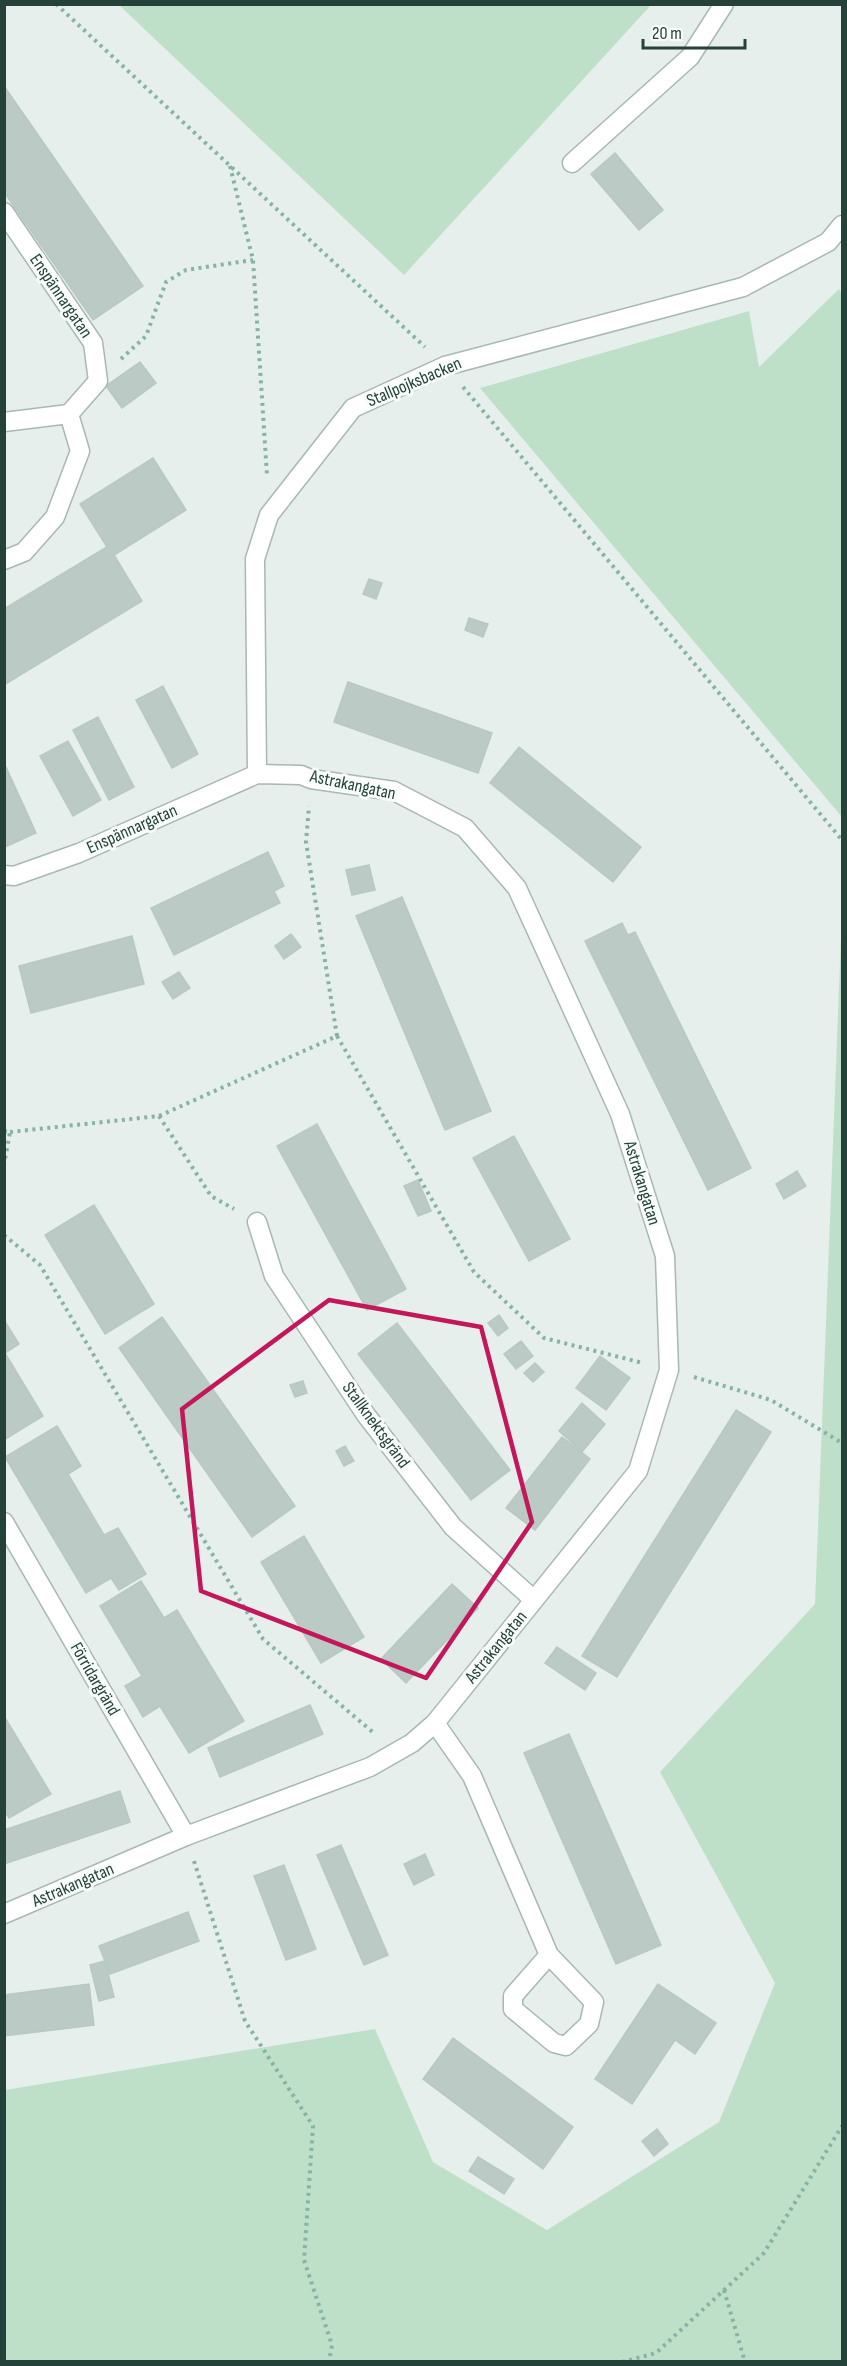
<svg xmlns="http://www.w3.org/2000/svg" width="847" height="2366" viewBox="0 0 847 2366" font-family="'Sofia Sans Condensed',sans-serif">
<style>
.green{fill:#bfe0c8}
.building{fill:#bbcac4;stroke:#b8c9c2;stroke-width:1.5}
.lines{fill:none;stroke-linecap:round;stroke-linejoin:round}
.service-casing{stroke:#a8b8b2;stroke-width:21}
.minor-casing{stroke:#a8b8b2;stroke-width:21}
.path{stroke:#86b3a5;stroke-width:4;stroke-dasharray:3 4.5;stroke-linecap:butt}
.service{stroke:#fff;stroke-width:18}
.minor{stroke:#fff;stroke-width:18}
.marked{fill:none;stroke:#c2185b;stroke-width:4.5;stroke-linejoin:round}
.labels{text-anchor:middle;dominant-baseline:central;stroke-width:6;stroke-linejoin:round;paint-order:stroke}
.street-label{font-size:18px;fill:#24423a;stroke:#f7fbf9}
</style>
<rect width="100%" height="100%" fill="#e6efeb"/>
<g class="green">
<polygon points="652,4 404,275 119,5 119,4"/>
<polygon points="839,289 842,293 842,817 480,388 749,311 759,367"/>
<polygon points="842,912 842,2361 5,2361 5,2090 375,2029 433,2162 547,2230 719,2122 775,1983 660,1772 815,1604"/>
</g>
<g class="building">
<polygon points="4,86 143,286 93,320 4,192"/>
<polygon points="615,153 663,210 639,230 591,174"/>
<polygon points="140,362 156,383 122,408 106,386"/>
<polygon points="153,458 186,510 114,555 142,601 4,685 4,609 107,547 80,504"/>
<polygon points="369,579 382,583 376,599 363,594"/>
<polygon points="469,618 488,624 483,637 465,630"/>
<polygon points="348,682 492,733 478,773 334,722"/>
<polygon points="163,686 198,754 172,768 136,700"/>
<polygon points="98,717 134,787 109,800 73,730"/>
<polygon points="68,741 101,800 73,816 40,756"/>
<polygon points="519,747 641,847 613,882 490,783"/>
<polygon points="6,767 36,833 5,847 4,768"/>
<polygon points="268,852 284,886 274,891 280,903 174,955 151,908"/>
<polygon points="369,865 375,890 352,895 346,870"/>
<polygon points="402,897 491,1111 445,1130 356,916"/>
<polygon points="622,923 628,935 635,932 751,1168 708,1190 585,941"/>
<polygon points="291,934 301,947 284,959 275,946"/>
<polygon points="132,936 144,984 31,1013 19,966"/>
<polygon points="179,972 190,988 173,999 162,982"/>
<polygon points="317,1124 406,1289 367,1310 277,1146"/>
<polygon points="514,1136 570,1239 529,1261 473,1158"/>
<polygon points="797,1171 806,1186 784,1199 776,1184"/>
<polygon points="418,1180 431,1211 418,1216 404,1186"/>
<polygon points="94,1205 154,1304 105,1334 45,1235"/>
<polygon points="499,1315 508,1328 498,1336 488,1323"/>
<polygon points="162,1317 295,1506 252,1537 119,1348"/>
<polygon points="4,1320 19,1344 5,1353 43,1416 4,1440"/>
<polygon points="397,1323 510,1470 471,1500 358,1354"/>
<polygon points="521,1341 533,1356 516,1369 504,1354"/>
<polygon points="600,1356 630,1378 606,1410 576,1388"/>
<polygon points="535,1363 544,1372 533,1382 524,1373"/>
<polygon points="303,1381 307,1393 295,1397 290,1385"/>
<polygon points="582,1403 605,1424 582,1452 559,1431"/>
<polygon points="736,1410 771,1432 617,1677 582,1656"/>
<polygon points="57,1426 81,1466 68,1474 104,1535 118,1528 146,1574 119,1590 111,1578 86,1593 5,1457"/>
<polygon points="562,1437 590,1459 535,1530 506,1508"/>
<polygon points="345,1446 354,1461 344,1466 336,1451"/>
<polygon points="304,1536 364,1637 321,1663 261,1562"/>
<polygon points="141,1581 164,1618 177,1610 244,1721 189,1753 160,1706 143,1717 125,1686 142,1676 100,1606"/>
<polygon points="452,1584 478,1608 406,1683 381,1659"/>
<polygon points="557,1647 596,1673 585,1690 545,1663"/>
<polygon points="310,1705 323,1734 220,1777 208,1748"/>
<polygon points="4,1716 51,1794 9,1818 4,1810"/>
<polygon points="569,1734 661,1945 616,1964 524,1753"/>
<polygon points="120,1791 130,1822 4,1864 4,1830"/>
<polygon points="341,1845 388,1955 364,1965 317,1855"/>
<polygon points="425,1854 434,1875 414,1885 404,1864"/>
<polygon points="284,1865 316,1949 286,1960 254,1876"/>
<polygon points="188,1912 199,1941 110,1974 99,1946"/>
<polygon points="105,1961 114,1997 99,2001 90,1965"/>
<polygon points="89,1984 94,2025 4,2036 4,1995"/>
<polygon points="658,1984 716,2023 695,2054 675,2040 632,2104 595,2079"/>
<polygon points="453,2038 573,2127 543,2169 423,2079"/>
<polygon points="657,2129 668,2144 654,2156 642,2141"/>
<polygon points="478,2157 514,2179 504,2194 469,2171"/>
</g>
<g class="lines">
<g class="service-casing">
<g id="service">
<polyline points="572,163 690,57 724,4"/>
<polyline points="4,212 93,343 98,381 69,414"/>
</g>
</g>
<g class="minor-casing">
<g id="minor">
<polyline points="4,422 69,414 80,451 55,517 24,552 4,560"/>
<polyline points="257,774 255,559 269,515 353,408 445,366 743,287 828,242 842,225"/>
<polyline points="4,875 14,876 79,853 257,774 301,775 311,779 394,791 465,828 517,888 620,1114 665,1256 669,1370 638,1471 435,1723 412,1743 370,1767 186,1836 4,1914"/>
<polyline points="257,1222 274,1276 366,1415 453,1527 534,1600"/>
<polyline points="4,1522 186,1836"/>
<polyline points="435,1723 472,1776 549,1955 594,2002 589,2024 566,2046 554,2043 513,2009 513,1996 549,1955"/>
</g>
</g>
<g class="path">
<polyline points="56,4 425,347"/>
<polyline points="230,166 253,260 267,475"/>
<polyline points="121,359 146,336 166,282 186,270 253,260"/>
<polyline points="463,387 842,840"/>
<polyline points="337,1036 474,1272 544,1338 643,1363"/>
<polyline points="159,1116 211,1196 234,1209"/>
<polyline points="4,1131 10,1132 4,1165"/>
<polyline points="10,1132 159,1116 337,1036 306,842 309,806"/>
<polyline points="4,1235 40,1265 263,1639 375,1734"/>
<polyline points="694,1377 771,1400 842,1443"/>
<polyline points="194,1861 245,2021 313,2126 304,2260 332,2345 329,2362"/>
<polyline points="724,2290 745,2362"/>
<polyline points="622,2362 656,2353 764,2253 842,2126"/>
</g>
<use href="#service" class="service"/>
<use href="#minor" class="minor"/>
</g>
<path class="marked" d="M329 1300 481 1327 532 1522 426 1678 201 1591 182 1409Z"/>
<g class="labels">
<g class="street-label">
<text transform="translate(61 296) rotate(56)">Enspännargatan</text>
<text transform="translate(414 382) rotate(-23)">Stallpojksbacken</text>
<text transform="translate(353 785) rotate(12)">Astrakangatan</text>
<text transform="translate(132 829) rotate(-24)">Enspännargatan</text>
<text transform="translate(642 1183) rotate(73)">Astrakangatan</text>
<text transform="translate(376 1425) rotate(54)">Stallknektsgränd</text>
<text transform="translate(496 1647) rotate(-51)">Astrakangatan</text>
<text transform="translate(95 1679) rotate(60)">Förridargränd</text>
<text transform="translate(73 1885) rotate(-23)">Astrakangatan</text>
</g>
</g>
<rect width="847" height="2366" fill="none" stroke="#24423a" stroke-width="12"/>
<path d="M643 39v9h102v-9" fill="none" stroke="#24423a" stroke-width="3"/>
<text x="652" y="39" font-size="18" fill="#24423a" stroke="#f7fbf9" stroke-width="4.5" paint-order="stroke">20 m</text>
</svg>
